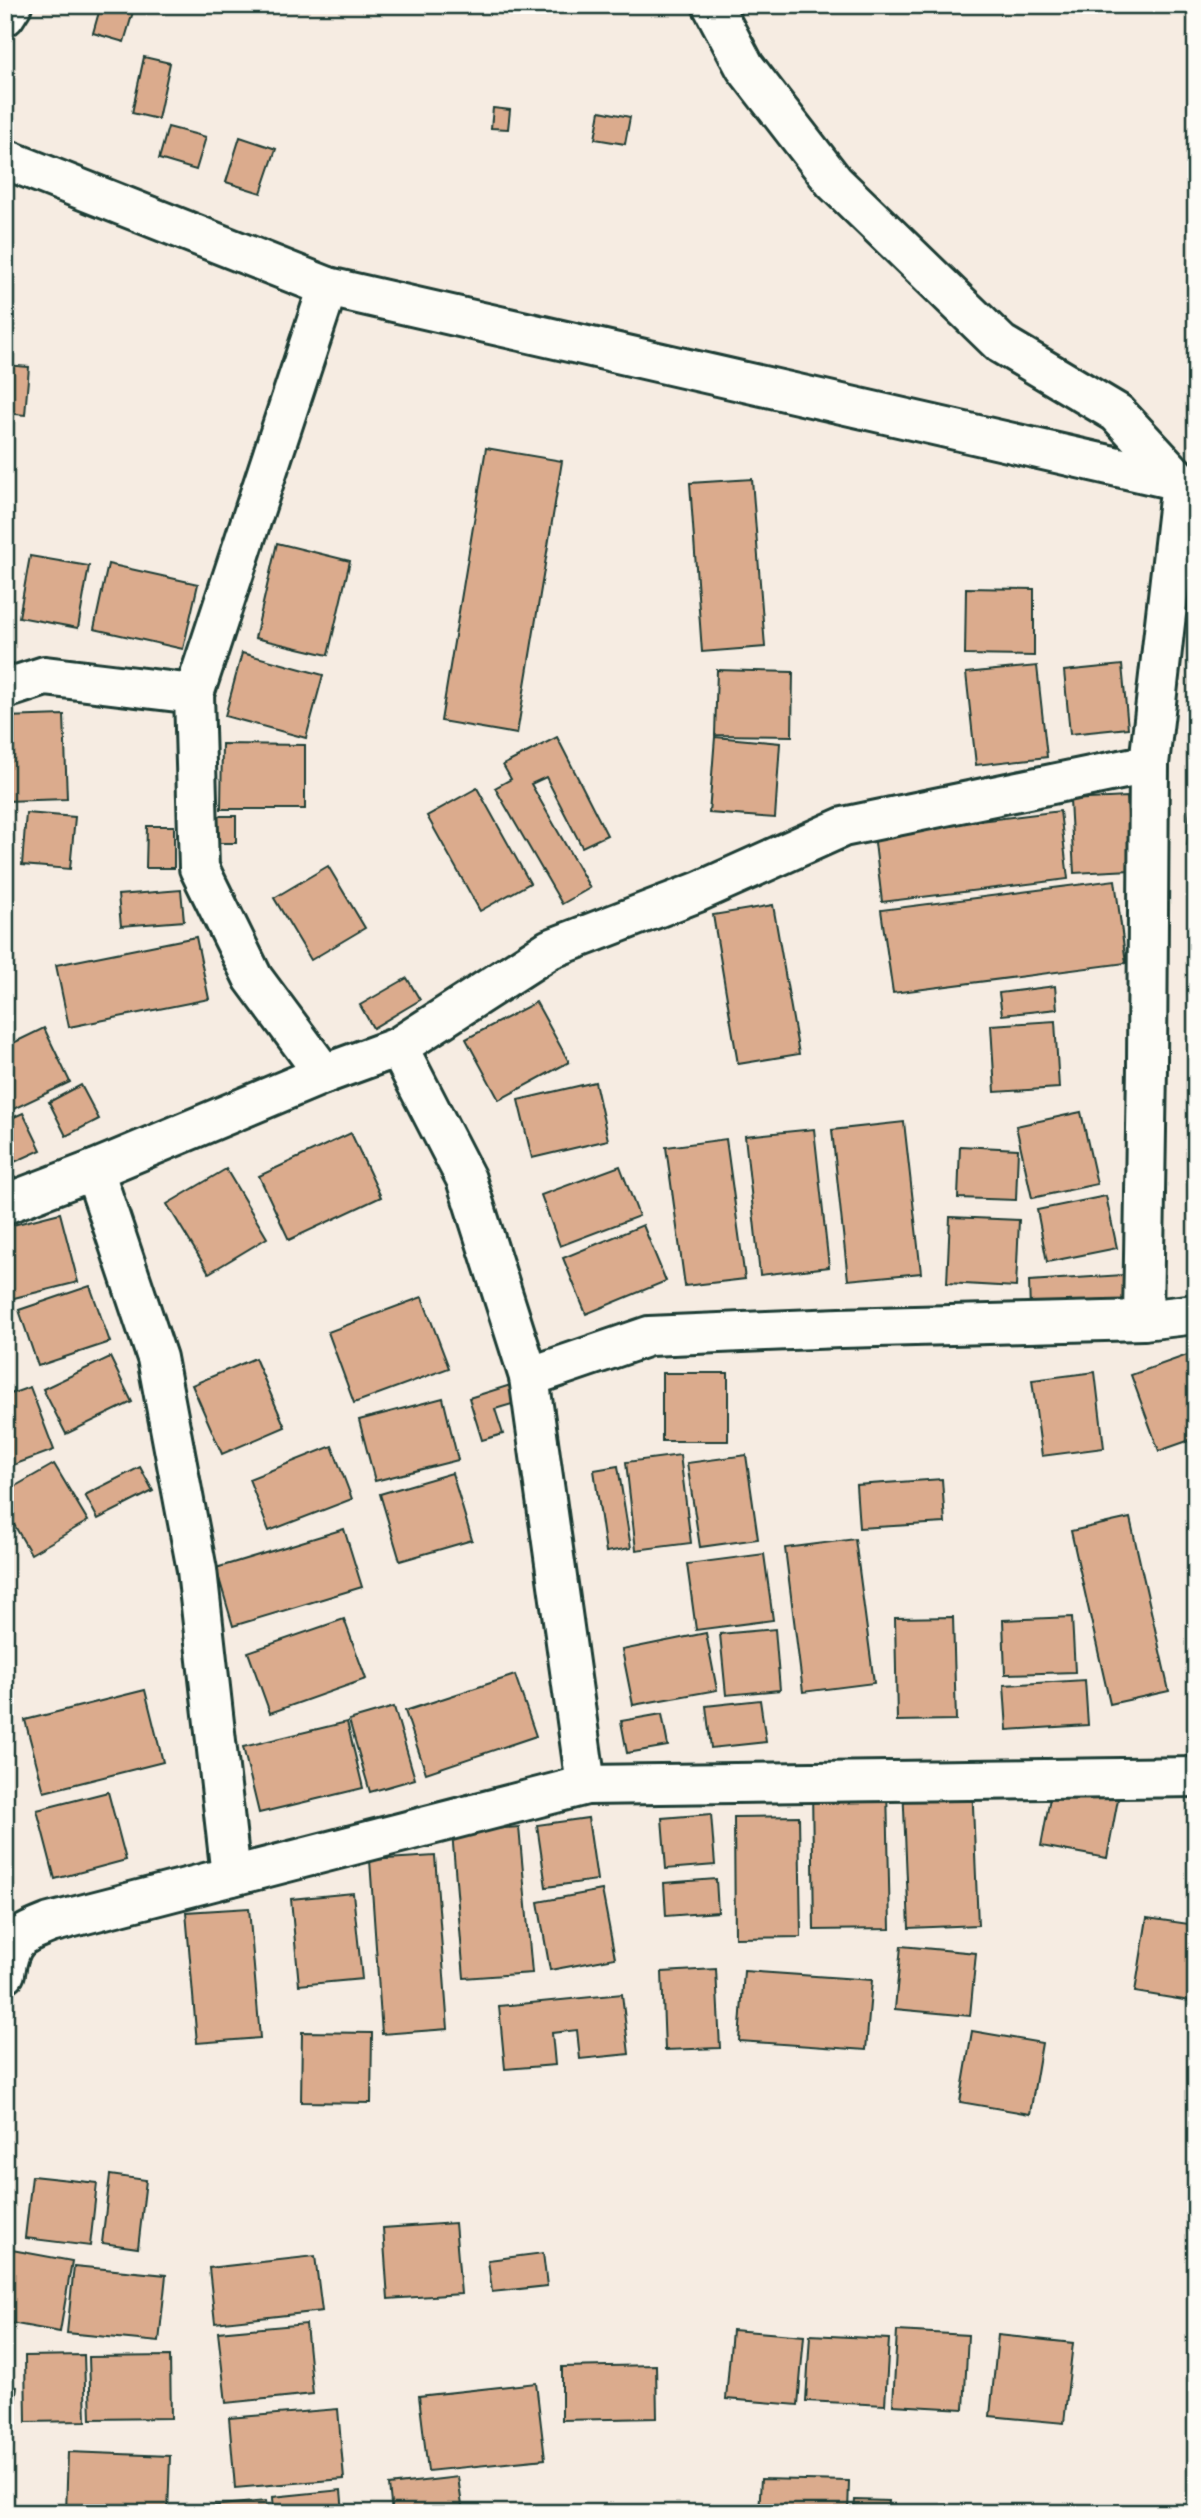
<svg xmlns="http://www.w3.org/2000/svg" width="1201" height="2518" viewBox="0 0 1201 2518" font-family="'Gochi Hand',sans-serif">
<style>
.building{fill:#dbab8d;stroke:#1f3d34;stroke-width:2}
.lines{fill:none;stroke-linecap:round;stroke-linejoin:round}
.minor-casing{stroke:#1f3d34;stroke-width:44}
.minor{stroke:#fdfcf7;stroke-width:38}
</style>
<rect width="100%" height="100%" fill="#f6ece2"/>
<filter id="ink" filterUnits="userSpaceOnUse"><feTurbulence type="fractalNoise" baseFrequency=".0143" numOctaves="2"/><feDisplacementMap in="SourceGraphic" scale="14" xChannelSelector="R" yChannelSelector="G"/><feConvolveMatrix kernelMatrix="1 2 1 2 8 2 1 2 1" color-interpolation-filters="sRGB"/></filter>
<g filter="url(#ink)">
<g class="building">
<polygon points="101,5 135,5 124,42 93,33"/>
<polygon points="144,57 170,63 158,119 132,113"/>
<polygon points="493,108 510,110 508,129 491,128"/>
<polygon points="600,111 630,117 625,144 595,139"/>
<polygon points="168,127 206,137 196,170 159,159"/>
<polygon points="240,137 276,149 261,193 226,182"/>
<polygon points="5,365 29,367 25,415 5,413"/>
<polygon points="486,448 562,461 517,734 441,721"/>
<polygon points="752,479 765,647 702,652 690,483"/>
<polygon points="277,543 350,561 328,655 255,638"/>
<polygon points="30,556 89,566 78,628 19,617"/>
<polygon points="108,564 198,584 183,649 94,629"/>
<polygon points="966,588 1034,589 1034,656 965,655"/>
<polygon points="242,653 323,675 306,738 225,716"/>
<polygon points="1122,665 1128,728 1070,734 1064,671"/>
<polygon points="1037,666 1047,757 976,765 966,673"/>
<polygon points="717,670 793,672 792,736 715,735"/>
<polygon points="64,715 67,799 5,801 5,717"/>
<polygon points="1196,734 1196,845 1187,845"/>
<polygon points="557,737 607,835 582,847 546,777 531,784 590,888 562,904 495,788 511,779 503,765"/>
<polygon points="715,737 780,743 775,818 709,813"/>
<polygon points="222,744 305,745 305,809 221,809"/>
<polygon points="477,788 530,883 480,911 427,816"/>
<polygon points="1127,797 1131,870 1074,873 1070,800"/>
<polygon points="1060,811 1068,879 882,902 874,834"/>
<polygon points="26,813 75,817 70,869 22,865"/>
<rect x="215" y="816" width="21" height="27"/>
<polygon points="147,826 174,826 174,868 146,868"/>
<rect x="1190" y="857" width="6" height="55"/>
<polygon points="328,866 365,928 311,960 274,898"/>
<polygon points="1115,880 1126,963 893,993 881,910"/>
<polygon points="181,890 184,921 121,926 118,895"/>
<polygon points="773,905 799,1054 738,1064 713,915"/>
<polygon points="196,937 209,999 69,1027 56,965"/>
<polygon points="407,978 420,1000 373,1028 360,1005"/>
<polygon points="1055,986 1057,1009 1002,1015 999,993"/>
<polygon points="536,1002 569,1062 499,1100 466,1039"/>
<polygon points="1055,1021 1059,1088 995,1092 991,1025"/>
<polygon points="44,1028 70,1082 5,1113 5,1047"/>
<polygon points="595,1082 608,1140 532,1158 518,1100"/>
<polygon points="81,1085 99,1119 66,1136 49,1102"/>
<polygon points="1081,1112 1097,1184 1032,1198 1016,1126"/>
<polygon points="23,1113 41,1150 8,1165 5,1159 5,1121"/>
<polygon points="904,1122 921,1273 848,1280 832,1130"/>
<polygon points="814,1129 829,1267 760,1275 745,1136"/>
<polygon points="351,1133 381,1197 289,1240 259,1176"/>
<polygon points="726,1139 745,1279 685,1286 666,1147"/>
<polygon points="960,1146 1018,1149 1016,1200 958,1198"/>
<polygon points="620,1166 639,1216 560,1246 541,1195"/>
<polygon points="226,1169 267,1238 209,1273 167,1204"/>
<polygon points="1106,1196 1117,1248 1047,1262 1037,1210"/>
<polygon points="60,1213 78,1282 10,1299 5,1281 5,1227"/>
<polygon points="950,1217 1019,1220 1016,1287 947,1283"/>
<polygon points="643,1225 666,1281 586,1314 563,1258"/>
<polygon points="1123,1275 1124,1304 1030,1310 1029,1281"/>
<polygon points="90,1286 110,1342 38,1366 19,1310"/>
<polygon points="422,1297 449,1368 354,1403 328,1332"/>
<polygon points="1193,1353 1196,1360 1196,1438 1159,1451 1131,1375"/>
<polygon points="110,1357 132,1402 66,1434 43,1389"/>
<polygon points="255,1358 285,1427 222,1454 192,1385"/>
<polygon points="1095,1372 1104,1448 1042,1456 1032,1380"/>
<rect x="662" y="1373" width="66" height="68"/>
<polygon points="517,1383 522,1401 495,1409 503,1434 482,1440 469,1398"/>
<polygon points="30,1387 54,1450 5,1468 5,1396"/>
<polygon points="443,1398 458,1460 375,1481 359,1420"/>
<polygon points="332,1446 352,1499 269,1531 249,1479"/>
<polygon points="680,1455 691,1543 636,1550 626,1462"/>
<polygon points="746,1455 758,1539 700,1547 687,1463"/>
<polygon points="54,1464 88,1521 31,1554 5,1509 5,1492"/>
<polygon points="618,1466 631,1548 606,1552 594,1470"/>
<polygon points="140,1467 153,1491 98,1519 85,1495"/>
<polygon points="452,1473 472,1540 400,1561 380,1494"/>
<polygon points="942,1479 945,1523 859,1528 856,1485"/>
<polygon points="1130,1518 1169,1691 1110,1704 1071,1531"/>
<polygon points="344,1529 362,1587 233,1626 216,1568"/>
<polygon points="855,1539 874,1683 803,1692 785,1548"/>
<polygon points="764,1554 773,1620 696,1630 687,1564"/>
<polygon points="953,1617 956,1720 897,1721 895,1618"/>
<polygon points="1072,1617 1075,1672 1005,1674 1003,1620"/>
<polygon points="344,1619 366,1679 270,1713 248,1652"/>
<polygon points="775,1629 780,1690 726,1695 720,1634"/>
<polygon points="706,1633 717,1690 633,1705 622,1650"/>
<polygon points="515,1675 536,1736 426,1773 405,1711"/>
<polygon points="1085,1680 1088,1725 1007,1730 1004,1685"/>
<polygon points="145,1690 163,1762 44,1792 25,1720"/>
<polygon points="760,1700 766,1742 711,1748 706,1706"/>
<polygon points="394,1707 415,1779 370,1792 349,1720"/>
<polygon points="662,1714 668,1746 627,1753 621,1721"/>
<polygon points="347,1722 363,1788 259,1813 243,1747"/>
<polygon points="972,1782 978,1925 909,1928 903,1785"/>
<polygon points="887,1787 890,1929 814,1930 812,1788"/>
<polygon points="1052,1787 1118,1799 1107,1858 1041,1846"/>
<polygon points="108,1792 126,1860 55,1879 37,1810"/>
<polygon points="711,1814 715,1865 666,1869 662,1818"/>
<polygon points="799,1816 801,1937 735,1938 734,1817"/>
<polygon points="588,1818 597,1880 546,1887 537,1825"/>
<polygon points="519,1827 532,1973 464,1978 452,1832"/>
<polygon points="435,1856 448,2029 382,2034 370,1860"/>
<polygon points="716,1879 718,1912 666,1916 664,1883"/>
<polygon points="602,1890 615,1958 550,1970 538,1902"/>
<polygon points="353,1893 362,1979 299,1985 291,1899"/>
<polygon points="249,1908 260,2038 197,2043 186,1912"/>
<polygon points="1147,1918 1196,1925 1196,2002 1135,1992"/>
<polygon points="901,1946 976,1953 970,2016 895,2009"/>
<polygon points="716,1969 720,2048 665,2050 662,1972"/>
<polygon points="744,1971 872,1980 866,2050 739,2041"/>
<polygon points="622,1994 629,2054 580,2059 577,2030 552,2033 555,2065 505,2069 499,2006"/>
<polygon points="972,2031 1042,2043 1030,2114 960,2102"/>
<polygon points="302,2032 372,2033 371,2103 301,2102"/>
<polygon points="110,2175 146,2180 138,2248 102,2243"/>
<polygon points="32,2176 97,2183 90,2246 25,2238"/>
<polygon points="455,2223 461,2294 388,2299 383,2228"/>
<polygon points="12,2250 72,2261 60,2332 5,2322 5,2293"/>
<polygon points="543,2253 547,2286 492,2292 488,2260"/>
<polygon points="315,2256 322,2311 215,2323 209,2268"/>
<polygon points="74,2266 166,2275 159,2342 67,2333"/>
<polygon points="306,2324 313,2394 226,2403 218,2332"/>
<polygon points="732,2330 804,2336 798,2405 726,2399"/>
<polygon points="897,2331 968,2335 964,2409 893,2405"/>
<polygon points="810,2335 889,2339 885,2405 806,2401"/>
<polygon points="998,2335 1073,2343 1064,2423 990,2416"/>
<polygon points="84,2355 86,2421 26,2422 25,2356"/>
<polygon points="170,2356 171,2418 91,2419 89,2357"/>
<polygon points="656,2365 657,2418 562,2420 562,2367"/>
<polygon points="536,2383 545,2459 428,2471 419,2396"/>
<polygon points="5,2385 17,2387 10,2432 5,2431"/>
<polygon points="338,2409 344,2479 235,2488 229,2418"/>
<polygon points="68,2452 170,2456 168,2513 66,2513"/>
<polygon points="458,2477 463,2513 392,2513 389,2485"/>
<polygon points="761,2479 849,2481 848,2513 759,2513"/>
<polygon points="341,2490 343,2513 274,2513 273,2497"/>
<polygon points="855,2500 889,2501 888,2513 854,2513"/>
<polygon points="266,2501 267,2513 208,2513 208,2506"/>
<rect x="896" y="2510" width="63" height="3"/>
</g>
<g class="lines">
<g class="minor-casing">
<g id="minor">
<polyline points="5,16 12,5"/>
<polyline points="5,159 328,287 1184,482"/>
<polyline points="328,287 194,694 199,868 253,978 324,1074 398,1047"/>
<polyline points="5,689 45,676 194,694"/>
<polyline points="1149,764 1147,1066 1143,1320 1196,1314"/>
<polyline points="94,1170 157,1358 197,1570 231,1876"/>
<polyline points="5,1204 94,1170 324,1074"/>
<polyline points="529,1377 649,1336 840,1328 1143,1320"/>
<polyline points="586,1785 529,1377 466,1179 398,1047 550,949 698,892 843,827 1149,764 1181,482 1117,413 1001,344 834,182 745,67 712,5"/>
<path d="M5 1973C10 1938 20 1935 50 1923L586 1785 1196 1777"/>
</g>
</g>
<use href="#minor" class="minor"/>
</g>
</g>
<rect width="1201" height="2518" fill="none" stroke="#fdfcf7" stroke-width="28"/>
<rect x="14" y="14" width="1173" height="2490" fill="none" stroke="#1f3d34" stroke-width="2.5" filter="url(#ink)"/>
</svg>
